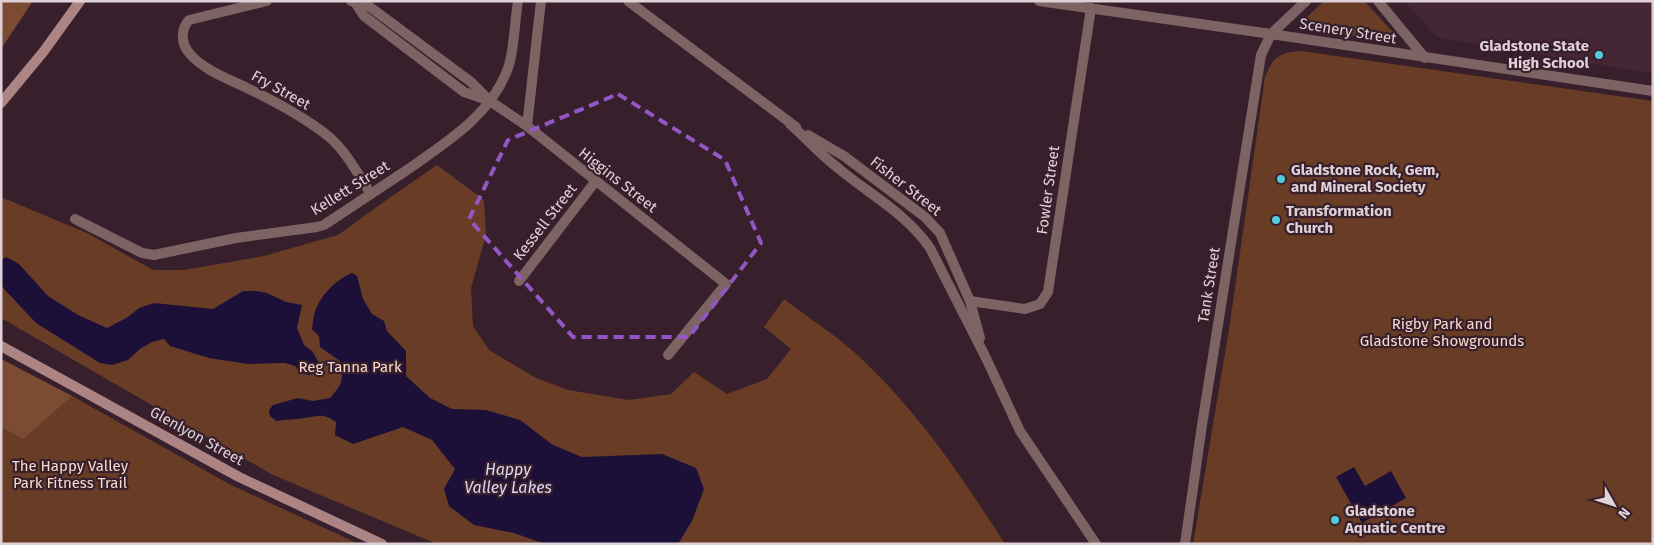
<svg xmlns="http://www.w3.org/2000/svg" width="1654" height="545" viewBox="0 0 1654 545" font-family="'Fira Sans',sans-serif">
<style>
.built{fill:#452635}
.green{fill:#693c26}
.forest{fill:#7b4b33}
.water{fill:#1c1038}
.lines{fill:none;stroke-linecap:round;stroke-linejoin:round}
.minor{stroke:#7d6363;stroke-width:10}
.tertiary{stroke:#7d6363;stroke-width:10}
.secondary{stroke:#ad8484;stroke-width:10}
.marked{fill:none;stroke:#9455c5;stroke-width:4;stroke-dasharray:10 6;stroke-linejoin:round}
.poi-dot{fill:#53cbdb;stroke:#37202b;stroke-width:2}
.labels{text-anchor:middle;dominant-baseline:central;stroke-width:4.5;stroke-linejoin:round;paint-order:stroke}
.street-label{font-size:15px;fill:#e0d0d7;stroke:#37202b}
.poi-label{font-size:15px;font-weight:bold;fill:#e0d0d7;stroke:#37202b;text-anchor:start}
.park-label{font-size:15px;fill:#fad9ca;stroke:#37202b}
.water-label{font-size:16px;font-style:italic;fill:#ddd8f6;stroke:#37202b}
</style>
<rect width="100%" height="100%" fill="#37202b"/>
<polygon class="built" points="1404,1 1653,1 1653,74 1437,37"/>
<g class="green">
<polygon points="1324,1 1364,1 1394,33 1395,37 1392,40 1386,40 1306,29 1302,23 1304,20"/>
<path d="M1301 51 1653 101V544H1193L1230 323 1265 77C1273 57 1279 53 1301 51Z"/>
<path d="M437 165 484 200 486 235 471 288 473 326 489 350 536 378 568 390 629 400 671 394 694 372 727 394 767 379 791 349 764 327 784 299C807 317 833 333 854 352 915 407 961 475 1005 544H437L273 475 1 318V197L87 233 153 270H184L264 256 338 235 385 201Z"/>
<polygon points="1,359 72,396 229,484 359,544 1,544"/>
</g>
<g class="forest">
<polygon points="1,1 33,1 1,49"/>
<polygon points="1,359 72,396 23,439 1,427"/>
</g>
<g class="water">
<polygon points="6,257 19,264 48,296 78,315 107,328 128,317 139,308 154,303 213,309 243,291 256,291 267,293 286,302 302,305 297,328 304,345 312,351 322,368 317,373 310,375 302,374 295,366 285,363 248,364 209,358 170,346 164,339 152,342 140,349 128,360 112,365 100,363 36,323 5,290 1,284 1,260"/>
<path d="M352 273 357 276 363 299 372 314 384 321 387 331 406 351V376L430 398 452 409 486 410 520 420 553 445 582 457 662 454 696 468 704 489 692 521 678 544H545L514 533 474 525 449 506 444 489 455 469 432 440 403 427 353 444 335 435 336 422C322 413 320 416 305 418 295 420 286 419 276 421L270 416 269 410 273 405 298 398 313 401 330 398C343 383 344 380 340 361L320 347 319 336 312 329C313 323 313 315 316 309 322 294 337 279 352 273Z"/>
<polygon points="1354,467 1365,486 1391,471 1406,498 1362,523 1336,477"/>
</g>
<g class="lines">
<g class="minor">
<path d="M267 1 189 20C180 30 181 44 190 54 205 71 229 79 249 89 276 102 304 117 328 136 346 151 358 174 371 194"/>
<polyline points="351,1 370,7 471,82 490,101 527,126 726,284 668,355"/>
<polyline points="628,1 796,127"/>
<polyline points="1039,1 1271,34 1306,1"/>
<polyline points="355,2 364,16 464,92 487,100"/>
<path d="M790 124C806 138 821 155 838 168 869 194 907 214 930 248L986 358 1020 431 1096 544"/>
<polyline points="527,126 541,1"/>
<polyline points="808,135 844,156 925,217 940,233 970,301 980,338"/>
<path d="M75 219 142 253 154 255 236 238 317 227 324 225C351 207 377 190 404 172 444 144 493 115 509 65 514 49 515 19 518 1"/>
<polyline points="519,281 595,182"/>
<polyline points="970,301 1025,309 1040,304 1048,292 1091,8"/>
</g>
<g class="tertiary">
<polyline points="1378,1 1425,58"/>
<polyline points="1185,544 1202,425 1261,55 1271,34 1653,91"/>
</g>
<g class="secondary">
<polyline points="1,103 44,51 80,1"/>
<polyline points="1,346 239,477 382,544"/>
</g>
</g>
<path class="marked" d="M618 94 725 160 761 243 689 337H573L469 219 508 140Z"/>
<g class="poi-dot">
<circle cx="1599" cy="55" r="5"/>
<circle cx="1281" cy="179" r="5"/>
<circle cx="1276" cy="220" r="5"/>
<circle cx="1335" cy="520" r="5"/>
</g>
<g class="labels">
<g class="street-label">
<text transform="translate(1348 31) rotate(9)">Scenery Street</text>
<text transform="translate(281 90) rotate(29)">Fry Street</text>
<text transform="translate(618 180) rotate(38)">Higgins Street</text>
<text transform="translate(906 186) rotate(38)">Fisher Street</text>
<text transform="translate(350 188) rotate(-32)">Kellett Street</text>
<text transform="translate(1048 190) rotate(-82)">Fowler Street</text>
<text transform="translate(545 222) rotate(-52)">Kessell Street</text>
<text transform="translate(1209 285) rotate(-81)">Tank Street</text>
<text transform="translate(197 436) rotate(29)">Glenlyon Street</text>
</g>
<g class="poi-label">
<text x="1589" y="46" text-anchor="end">Gladstone State<tspan x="1589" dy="17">High School</tspan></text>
<text x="1291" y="170">Gladstone Rock, Gem,<tspan x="1291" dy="17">and Mineral Society</tspan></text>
<text x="1286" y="211">Transformation<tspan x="1286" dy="17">Church</tspan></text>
<text x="1345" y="511">Gladstone<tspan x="1345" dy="17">Aquatic Centre</tspan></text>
</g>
<g class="park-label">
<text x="1442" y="324">Rigby Park and<tspan x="1442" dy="17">Gladstone Showgrounds</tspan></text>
<text x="350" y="367">Reg Tanna Park</text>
<text x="70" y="466">The Happy Valley<tspan x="70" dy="17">Park Fitness Trail</tspan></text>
</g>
<g class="water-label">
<text x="508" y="469">Happy<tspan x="508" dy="18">Valley Lakes</tspan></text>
</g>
</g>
<rect width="1654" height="545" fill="none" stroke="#e0d0d7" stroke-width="5"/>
<g transform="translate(1614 505) rotate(129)" stroke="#37202b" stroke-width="4" paint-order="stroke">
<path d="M0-4L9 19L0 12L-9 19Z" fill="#e0d0d7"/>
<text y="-8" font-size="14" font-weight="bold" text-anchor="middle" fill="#e0d0d7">N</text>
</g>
</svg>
